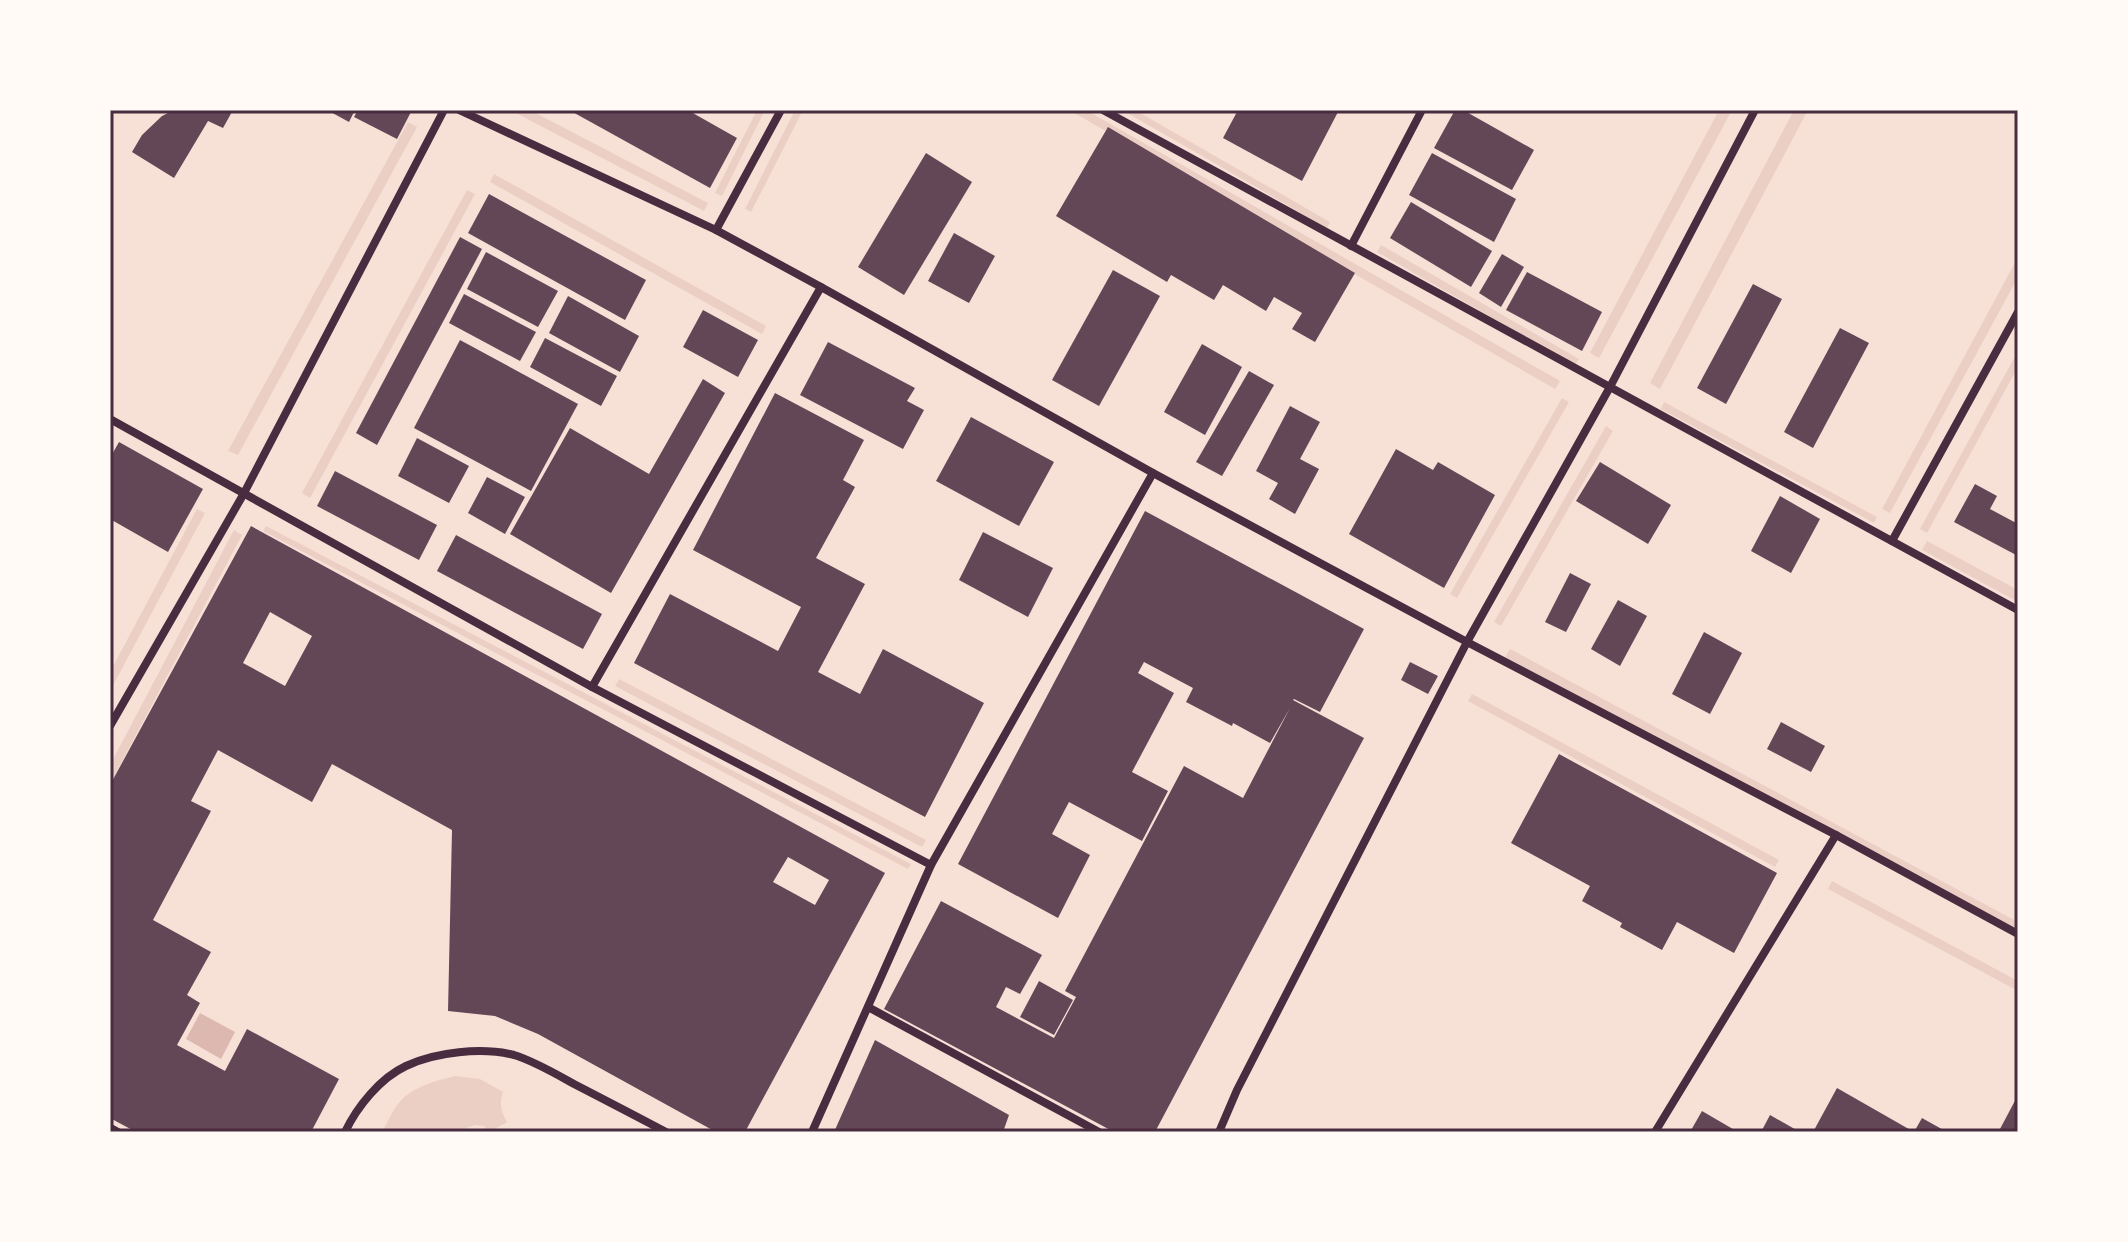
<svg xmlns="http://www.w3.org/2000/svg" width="2128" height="1242" viewBox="0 0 2128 1242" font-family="Poppins,sans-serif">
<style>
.green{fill:#ebcfc5}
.water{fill:#dcb8b0}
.building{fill:#644757;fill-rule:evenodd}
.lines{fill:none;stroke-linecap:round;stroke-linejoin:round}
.pedestrian{stroke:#4a2c40;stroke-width:7}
.minor{stroke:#4a2c40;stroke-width:8}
.neatline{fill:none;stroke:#4a2c40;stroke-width:3}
</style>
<rect width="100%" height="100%" fill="#f7e1d7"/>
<g class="green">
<polygon points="510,110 530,110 708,203 704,211"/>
<polygon points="757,110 765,110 722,196 715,193"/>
<polygon points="795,110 803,110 751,212 745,209"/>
<polygon points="1069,110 1086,110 1560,381 1555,389"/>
<polygon points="1122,110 1135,110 1330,222 1327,228"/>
<polygon points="1719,110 1732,110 1599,358 1590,353"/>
<polygon points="1794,110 1808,110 1660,389 1650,383"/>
<polygon points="408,122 417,127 238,455 228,451"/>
<polygon points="494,174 766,326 762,334 490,182"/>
<polygon points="467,190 475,194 310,498 302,493"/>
<polygon points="1381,245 1579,359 1575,365 1377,252"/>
<polygon points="2018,257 2018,277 1890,513 1882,509"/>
<polygon points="2018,351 2018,367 1927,533 1920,529"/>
<polygon points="1562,398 1569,402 1457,598 1450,594"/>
<polygon points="1664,402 1877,517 1874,523 1661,409"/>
<polygon points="1606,426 1613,431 1501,626 1494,622"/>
<polygon points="197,509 205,513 110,691 110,672"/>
<polygon points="266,526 911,864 908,869 263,531"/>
<polygon points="234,530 242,535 110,784 110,765"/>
<polygon points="1927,541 2018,590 2018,602 1922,550"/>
<polygon points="1510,649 2018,922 2018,932 1505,657"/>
<polygon points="619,679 926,840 922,847 615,686"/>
<polygon points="1472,694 1779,860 1775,867 1468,701"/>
<polygon points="1832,881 2018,981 2018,991 1828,889"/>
<path d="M455 1076 480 1079 503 1092C499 1102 501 1112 507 1122L489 1132 484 1126 475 1125 466 1128 465 1132H382C387 1123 392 1112 398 1104 411 1087 435 1081 455 1076Z"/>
</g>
<polygon class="water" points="200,1013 235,1032 221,1059 186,1039"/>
<g class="building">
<polygon points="174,110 233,110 223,128 208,121 174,178 132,152 142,135 162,116"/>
<polygon points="327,110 355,110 349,122"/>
<polygon points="358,110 412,110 397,139 354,117"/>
<polygon points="569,110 692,110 691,112 737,138 710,188"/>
<polygon points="1238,110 1339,110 1302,181 1223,138"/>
<polygon points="1455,110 1463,110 1534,150 1512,190 1434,148"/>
<polygon points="1108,127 1355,273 1315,342 1292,329 1302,313 1274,297 1266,311 1223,285 1214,300 1171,275 1167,282 1056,216"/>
<polygon points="926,153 972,182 904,295 858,267"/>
<polygon points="1432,153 1516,199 1494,242 1409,195"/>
<polygon points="489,194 646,280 625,320 468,233"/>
<polygon points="1411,202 1492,251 1471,287 1390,238"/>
<polygon points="954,233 995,256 969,303 928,281"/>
<polygon points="460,237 482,249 377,445 356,433"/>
<polygon points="486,252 558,291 538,327 467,289"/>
<polygon points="1502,254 1524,267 1501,307 1479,293"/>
<polygon points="1113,270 1160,296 1099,406 1052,380"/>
<polygon points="1527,272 1602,312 1582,351 1506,310"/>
<polygon points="1753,284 1782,299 1726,404 1697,388"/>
<polygon points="464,294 536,332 520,361 449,323"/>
<polygon points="568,296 639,336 620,372 549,333"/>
<polygon points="703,310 758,340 738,377 683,347"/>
<polygon points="1840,328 1869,343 1813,448 1784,432"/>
<polygon points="545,338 617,376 601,406 530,367"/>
<polygon points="460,340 578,404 531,491 414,428"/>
<polygon points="828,342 915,388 907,401 924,410 903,449 800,395"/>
<polygon points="1202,344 1242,367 1205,435 1164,412"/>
<polygon points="1249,371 1274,385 1222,476 1196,462"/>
<polygon points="703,379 725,393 611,593 510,534 570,428 649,474"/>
<polygon points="775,393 864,440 843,480 855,487 816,558 865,584 818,672 860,694 883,649 984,703 925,817 634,663 670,594 778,651 801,607 693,550"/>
<polygon points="1290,406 1320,422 1300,459 1319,469 1295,514 1269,499 1278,483 1256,471"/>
<polygon points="971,417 1054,462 1019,526 936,481"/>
<polygon points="417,438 469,466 449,503 398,476"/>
<polygon points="119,442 203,489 168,552 110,519 110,458"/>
<polygon points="1396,449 1433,470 1438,462 1495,495 1444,588 1349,534"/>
<polygon points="1600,462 1671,505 1648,544 1576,501"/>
<polygon points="335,471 437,525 419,560 317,506"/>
<polygon points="487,477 525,497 505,534 468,513"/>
<polygon points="1975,484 1997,496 1990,509 2018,524 2018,556 1954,522"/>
<polygon points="1780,496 1820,519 1791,573 1751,551"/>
<polygon points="1145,511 1364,629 1320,712 1294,699 1293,700 1364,738 1155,1132 1114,1132 884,1009 941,901 1042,955 1020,994 1006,987 996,1007 1054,1038 1076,997 1065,991 1184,766 1243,798 1290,708 1270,743 1233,723 1232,726 1186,702 1193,688 1144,662 1138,673 1174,693 1132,772 1168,791 1142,841 1069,802 1052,834 1090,855 1058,918 958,864"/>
<path d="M251 526 885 873 745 1132H716L538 1034 495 1016 448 1011 452 830 332 764 312 802 218 750 191 801 211 811 153 920 211 952 187 995 200 1003 177 1045 225 1071 247 1029 339 1079 311 1132H136L110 1118V785ZM270 612 312 636 285 686 243 663ZM788 857 829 880 815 905 773 882Z"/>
<polygon points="983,532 1053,568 1028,617 959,580"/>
<polygon points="456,535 602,614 583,649 437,571"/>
<polygon points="1570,573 1591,584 1566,632 1545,622"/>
<polygon points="1618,600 1647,616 1620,666 1591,649"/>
<polygon points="1704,632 1742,653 1710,714 1672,694"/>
<polygon points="1410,662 1438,676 1428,694 1401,680"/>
<polygon points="1781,722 1825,746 1811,772 1767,749"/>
<polygon points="1559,754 1777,873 1734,953 1677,922 1662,950 1620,927 1622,923 1582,901 1590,886 1511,843"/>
<polygon points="1039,981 1073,1000 1054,1035 1020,1017"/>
<polygon points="875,1040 1009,1115 1003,1132 834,1132"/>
<polygon points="1837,1088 1914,1132 1922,1118 1947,1132 1813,1132"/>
<polygon points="2018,1095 2018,1132 2005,1132 2000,1129"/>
<polygon points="1702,1111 1738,1132 1690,1132"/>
<polygon points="1770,1115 1800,1132 1761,1132"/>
</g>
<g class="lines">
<polyline class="pedestrian" points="110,1127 119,1132"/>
<g class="minor">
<polyline points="459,110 716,230 821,287 1153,473 1467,642 1836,835 2018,934"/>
<polyline points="1103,110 2018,610"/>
<polyline points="110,111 111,110"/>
<polyline points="716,230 781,110"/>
<polyline points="1351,246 1422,110"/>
<polyline points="110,419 592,687 931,865"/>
<polyline points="1892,541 2018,312"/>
<polyline points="592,687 821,287"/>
<polyline points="110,726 243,495 444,110"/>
<polyline points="868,1007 1099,1132"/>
<path d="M345 1132C357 1107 380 1078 406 1066 435 1052 482 1047 514 1055 534 1061 556 1074 574 1084 605 1100 636 1116 666 1132"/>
<polyline points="812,1132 931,865 1153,473"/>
<polyline points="1219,1132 1237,1090 1467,642 1610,387 1755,110"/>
<polyline points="1655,1132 1836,835"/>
</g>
</g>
<rect width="2128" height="1242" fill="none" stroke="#fffaf5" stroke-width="224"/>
<rect x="112" y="112" width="1904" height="1018" class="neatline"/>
</svg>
